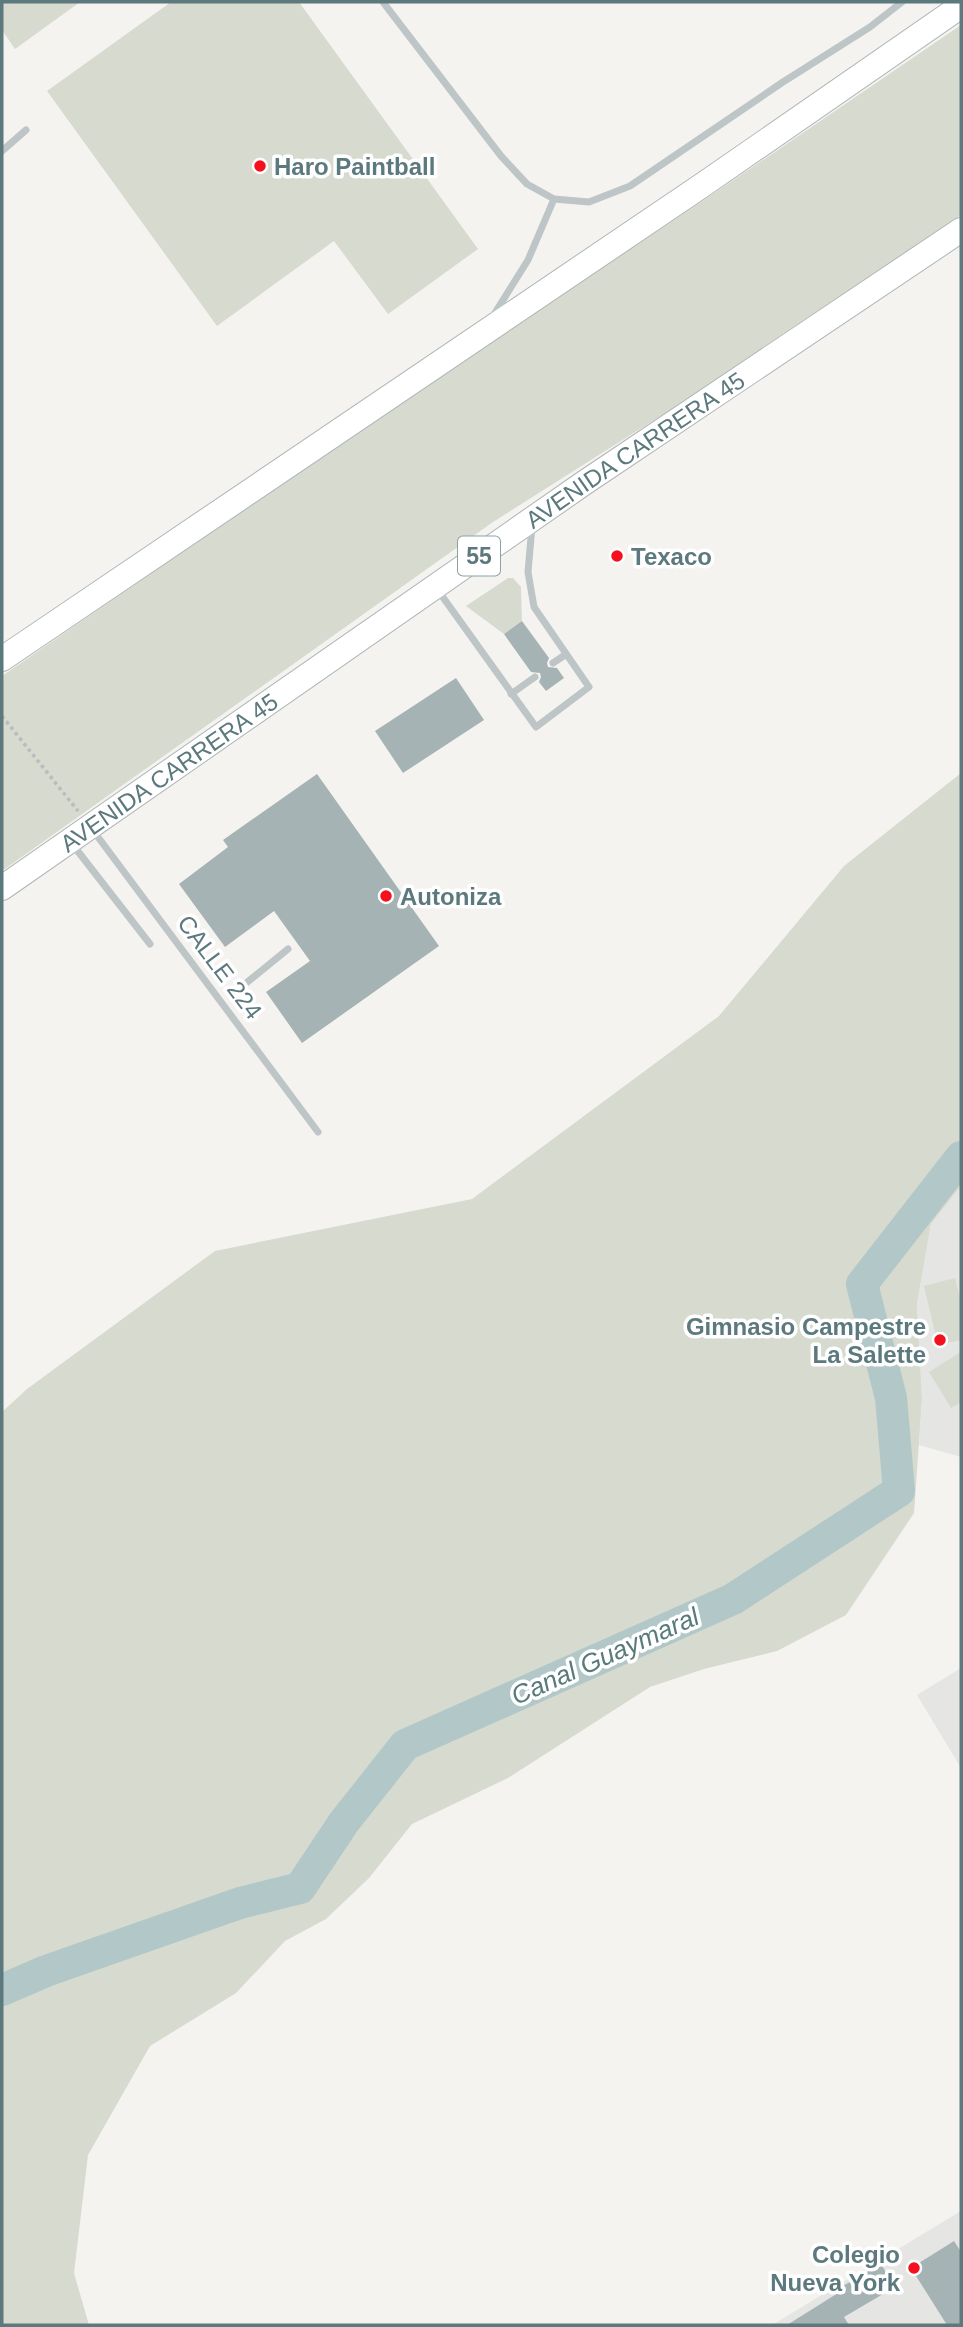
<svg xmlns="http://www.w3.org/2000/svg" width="963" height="2327" viewBox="0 0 963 2327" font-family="Arial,sans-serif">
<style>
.built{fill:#e5e5e4}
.green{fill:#d6dacf}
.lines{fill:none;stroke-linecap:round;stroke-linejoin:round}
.river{stroke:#b2c7c7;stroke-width:32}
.building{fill:#a5b3b5}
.trunk-casing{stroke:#afb6b8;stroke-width:26}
.path{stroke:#b8bdbe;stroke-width:3.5;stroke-dasharray:3.5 3.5;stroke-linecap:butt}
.service{stroke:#bec5c7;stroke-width:7}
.trunk{stroke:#fff;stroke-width:24}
.poi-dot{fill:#f4111d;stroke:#fff;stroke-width:2.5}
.labels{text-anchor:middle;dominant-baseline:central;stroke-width:7;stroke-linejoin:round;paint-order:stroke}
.shield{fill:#fff;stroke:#8da1a5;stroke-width:2}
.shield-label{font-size:23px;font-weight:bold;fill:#5c797e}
.poi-label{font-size:24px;font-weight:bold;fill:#5c797e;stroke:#fff;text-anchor:start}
.street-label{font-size:24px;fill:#5c797e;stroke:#fff}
.water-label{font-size:26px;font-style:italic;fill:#587b7a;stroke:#fff}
</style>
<rect width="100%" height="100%" fill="#f5f3f0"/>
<g class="built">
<polygon points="961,1186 961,1457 919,1445 922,1399 917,1304 931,1224"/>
<polygon points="961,1668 961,1768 917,1695"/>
<polygon points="961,2211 961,2325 772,2325"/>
</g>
<g class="green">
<polygon points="2,2 80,2 15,49 2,30"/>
<polygon points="171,2 299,2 478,249 388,314 334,241 217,326 47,91"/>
<polygon points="961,25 961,215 662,415 493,522 2,871 2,676 415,392 716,192"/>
<polygon points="508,578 513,578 521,587 522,621 504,634 466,606"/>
<polygon points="961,773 961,1186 931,1224 917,1304 922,1399 914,1513 846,1615 777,1651 704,1669 650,1687 508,1778 412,1824 369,1878 326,1919 285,1941 236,1993 150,2046 88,2155 74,2273 89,2325 2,2325 2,1412 27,1389 215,1251 472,1199 719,1016 844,866"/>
<polygon points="955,1278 961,1302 961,1340 938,1345 924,1286"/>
<polygon points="961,1352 961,1402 951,1408 929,1372"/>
</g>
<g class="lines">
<polyline class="river" points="2,1990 46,1971 240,1903 300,1888 344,1822 405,1745 733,1599 899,1491 891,1398 862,1284 961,1157"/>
</g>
<g class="building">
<polygon points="522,621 549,658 547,663 548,667 557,668 564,678 546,691 539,682 541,677 540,673 531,672 504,634"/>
<polygon points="456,678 484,720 403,773 375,731"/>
<polygon points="317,774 439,946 302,1043 266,992 310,961 274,911 225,947 179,884 228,847 223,840"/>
<polygon points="954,2241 961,2252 961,2325 947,2325 911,2268"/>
<polygon points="881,2264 895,2287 844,2317 849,2325 787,2325 838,2293 836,2290"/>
</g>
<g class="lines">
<g class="trunk-casing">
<g id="trunk">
<polyline points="2,659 704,184 961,6"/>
<path id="s1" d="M2 888 584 483 961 230"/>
</g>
</g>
<polyline class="path" points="2,716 78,811"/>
<g class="service">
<polyline points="383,2 501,156 527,184 554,199 589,202 630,186 783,82 870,27 902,2"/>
<polyline points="2,151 26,130"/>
<polyline points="493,316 528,260 554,199"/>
<polyline points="437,589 536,727 589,687 534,607 528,572 532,526"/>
<polyline points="553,663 565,655"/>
<polyline points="511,694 535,677"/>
<polyline points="92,829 318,1132"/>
<polyline points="73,845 150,944"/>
<polyline points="245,984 288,949"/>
</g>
<use href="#trunk" class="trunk"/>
</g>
<g class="poi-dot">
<circle cx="260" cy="166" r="7"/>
<circle cx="617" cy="556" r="7"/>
<circle cx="386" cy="896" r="7"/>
<circle cx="940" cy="1340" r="7"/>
<circle cx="914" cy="2268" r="7"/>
</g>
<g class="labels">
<rect class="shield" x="458" y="536.5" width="42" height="39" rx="5"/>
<g class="shield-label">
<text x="479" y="556">55</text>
</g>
<g class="poi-label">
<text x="274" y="166">Haro Paintball</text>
<text x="631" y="556">Texaco</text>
<text x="400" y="896">Autoniza</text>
<text x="926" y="1326" text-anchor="end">Gimnasio Campestre<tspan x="926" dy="28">La Salette</tspan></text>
<text x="900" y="2254" text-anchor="end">Colegio<tspan x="900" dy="28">Nueva York</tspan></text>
</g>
<g class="street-label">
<text stroke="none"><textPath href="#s1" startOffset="770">AVENIDA CARRERA 45</textPath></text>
<text stroke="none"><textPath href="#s1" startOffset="203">AVENIDA CARRERA 45</textPath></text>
<text transform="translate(220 967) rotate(53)">CALLE 224</text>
</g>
<g class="water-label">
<text transform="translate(605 1656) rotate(-24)">Canal Guaymaral</text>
</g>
</g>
<rect width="963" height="2327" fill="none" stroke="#5c797e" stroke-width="7"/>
</svg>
